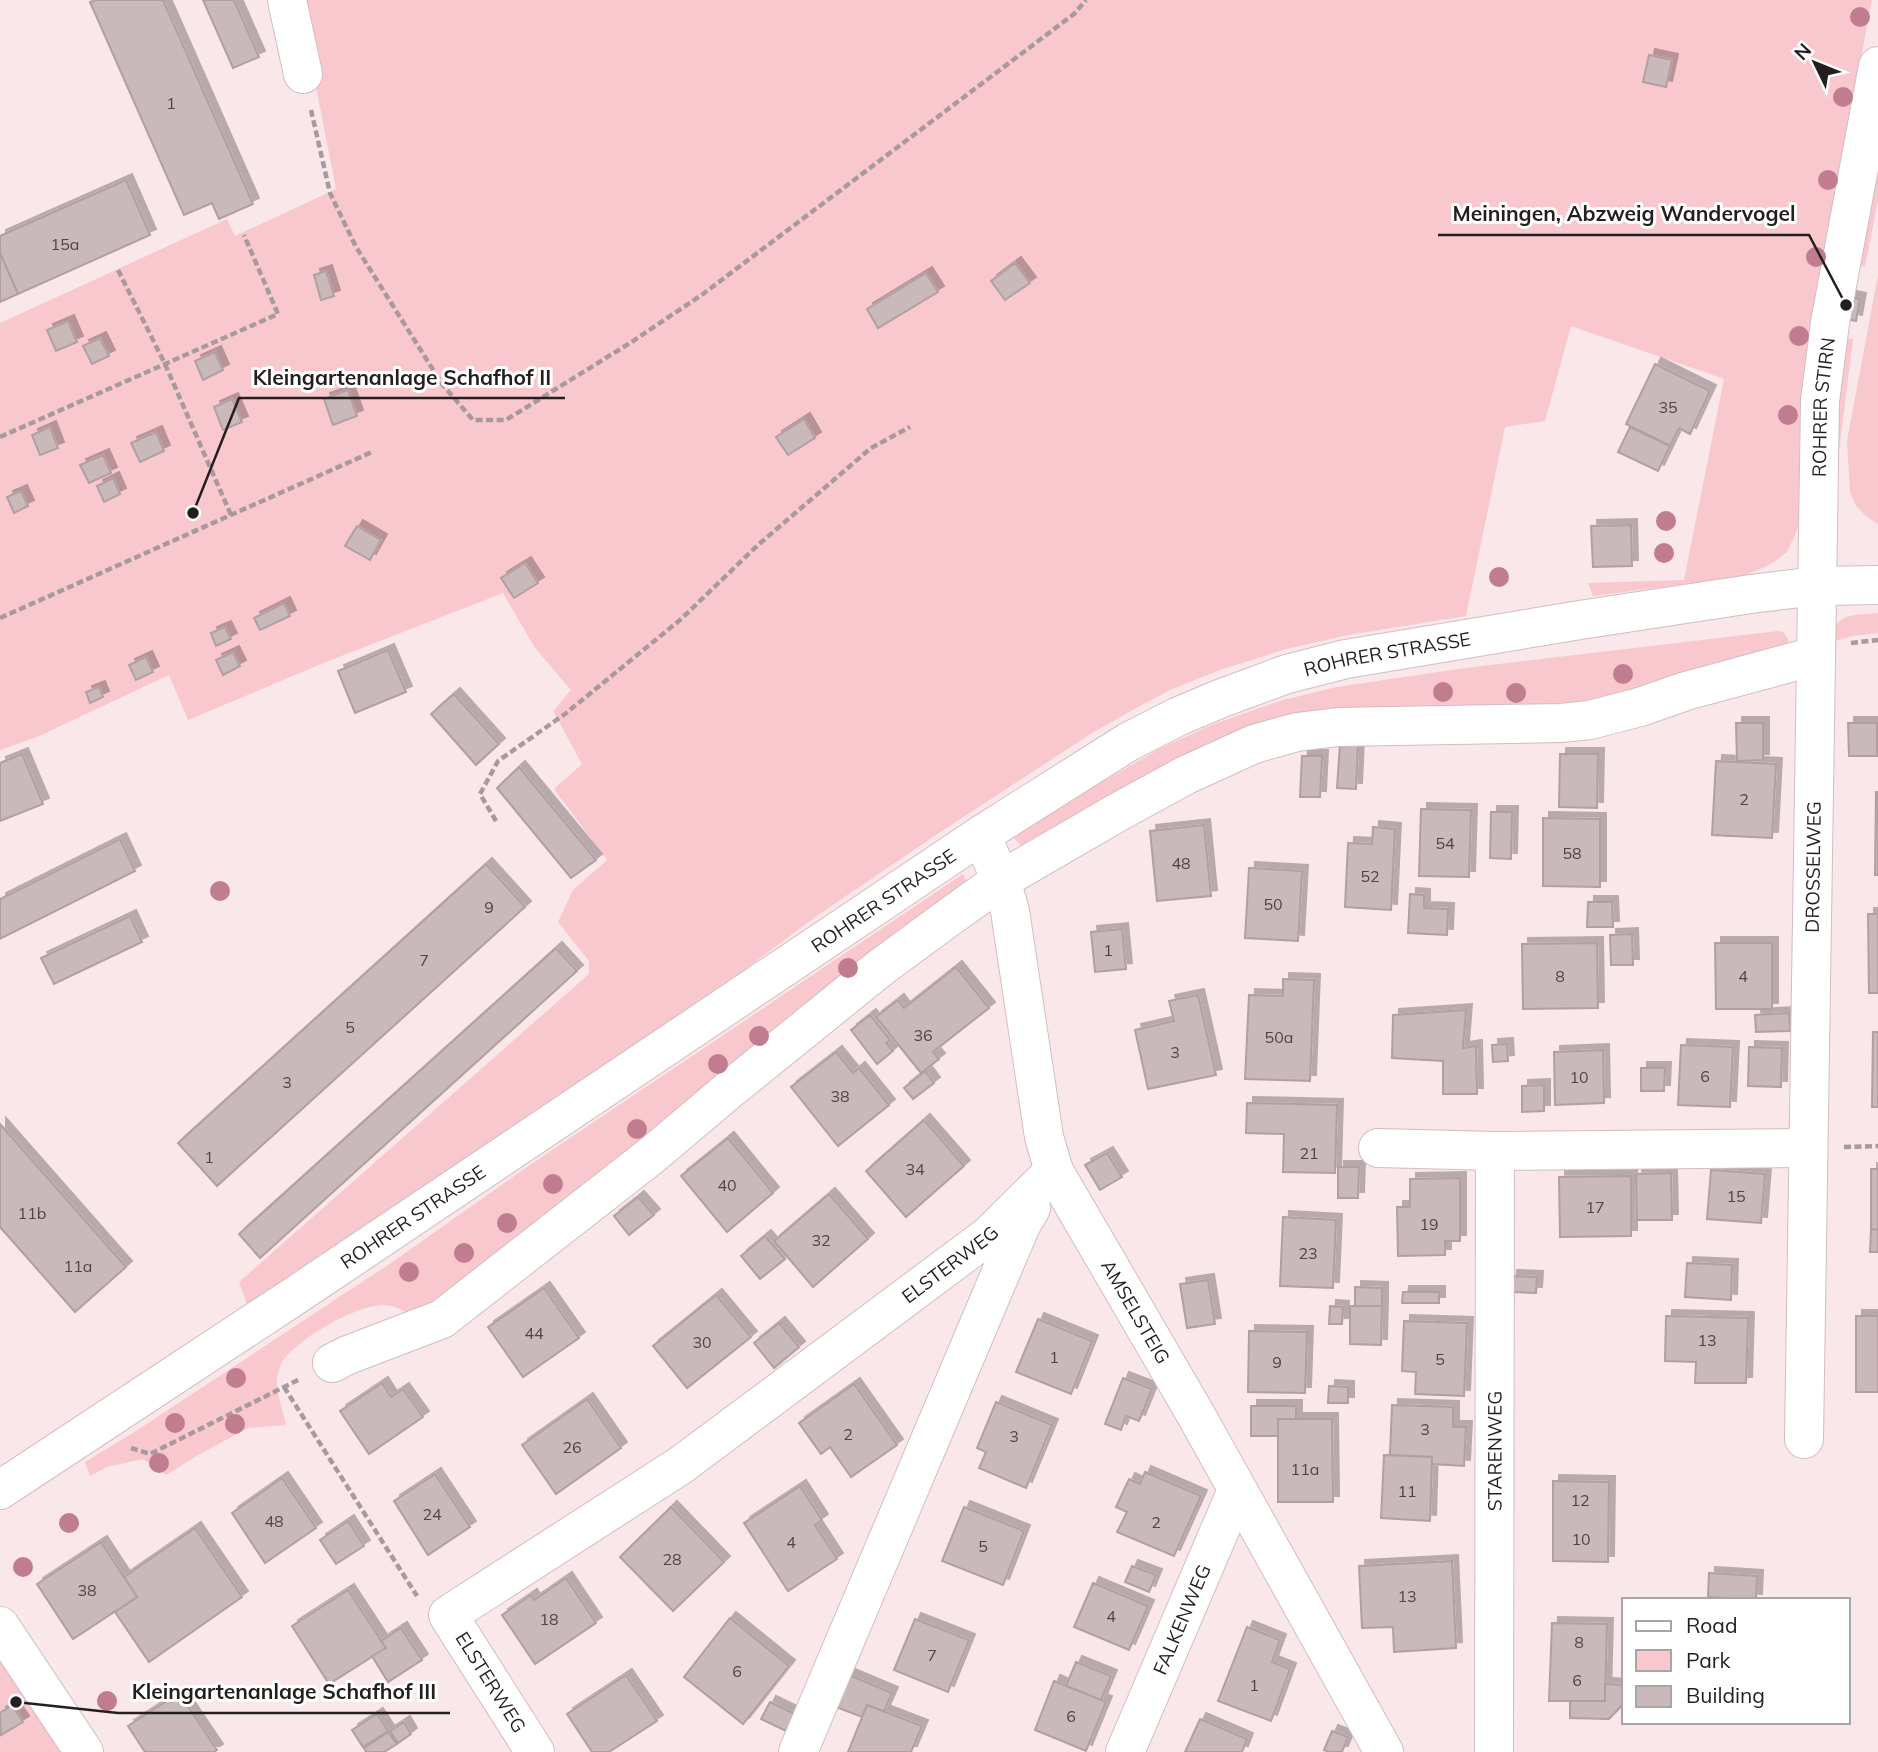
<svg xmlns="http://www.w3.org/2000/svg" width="1878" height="1752" viewBox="0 0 1878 1752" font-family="Mulish,sans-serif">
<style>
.green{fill:#f9c7ce}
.building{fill:#cab9bb;stroke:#b19fa1;stroke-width:2;filter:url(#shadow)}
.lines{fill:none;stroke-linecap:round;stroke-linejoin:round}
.minor-casing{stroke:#d0bec0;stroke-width:40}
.major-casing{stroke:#d0bec0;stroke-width:40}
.path{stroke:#a7999c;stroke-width:4.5;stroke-dasharray:7 3.5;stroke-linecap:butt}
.minor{stroke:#fff;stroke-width:38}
.major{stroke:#fff;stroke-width:38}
.tree{fill:#c07d8f}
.labels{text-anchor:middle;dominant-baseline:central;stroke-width:6;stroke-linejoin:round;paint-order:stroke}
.number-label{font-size:16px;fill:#4e4546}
.street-label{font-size:19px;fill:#241e1f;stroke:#fff}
.leader{fill:none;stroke:#241e1f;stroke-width:2.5}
.callout-dot{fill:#241e1f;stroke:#fff;stroke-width:2.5}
.callout-label{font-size:21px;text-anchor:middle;font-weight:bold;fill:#241e1f;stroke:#fff;stroke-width:6;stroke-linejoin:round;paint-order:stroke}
</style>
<defs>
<filter id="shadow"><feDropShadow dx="6" dy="-6" stdDeviation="0" flood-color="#0004"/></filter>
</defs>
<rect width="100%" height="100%" fill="#fae7ea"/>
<g class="green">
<polygon points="299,0 1872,0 1828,230 1802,385 1799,453 1802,478 1800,521 1796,533 1787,552 1777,560 1765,567 1740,577 1593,596 1588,583 1684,580 1724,379 1571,326 1545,421 1505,427 1466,616 1348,635 1286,649 1220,670 1170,690 1129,712 1092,733 939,833 818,915 731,980 496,1139 247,1304 239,1282 589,974 589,961 558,922 573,890 607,860 554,789 582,764 553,711 571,690 535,648 503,593 326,662 188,720 169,675 37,737 0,750 0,323 227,219 235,236 336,189"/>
<polygon points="1878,139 1878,200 1865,267 1853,264"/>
<polygon points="1878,275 1878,524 1867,517 1856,506 1850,492 1847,441"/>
<polygon points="1842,338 1853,339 1836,475"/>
<path d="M1878 613V633L1853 636 1831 642C1835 611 1853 616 1878 613Z"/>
<polygon points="1778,631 1783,632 1788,639 1790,648 1585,710 1345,715 1023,848 1014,838 1060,806 1161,748 1214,724 1283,700 1337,687 1465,668"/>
<path d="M963 874 967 883 420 1319C408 1313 398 1306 385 1305 357 1304 297 1339 282 1362 280 1366 278 1373 277 1377 275 1389 284 1413 286 1425L248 1428 198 1455 166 1475 143 1459 107 1467 90 1476 85 1462 136 1431 391 1263 527 1167Z"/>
<polygon points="0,1653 65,1752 0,1752"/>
</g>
<g class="building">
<polygon points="95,0 163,0 253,204 219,219 212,203 184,215 90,2"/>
<polygon points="203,0 234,0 259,57 233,68"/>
<polygon points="1649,55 1672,60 1666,87 1643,82"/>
<polygon points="126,180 150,235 18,294 0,253 0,236"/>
<polygon points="0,253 18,294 0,302"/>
<polygon points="1015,263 1030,283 1005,300 991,281"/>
<polygon points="326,271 334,296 321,300 314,275"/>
<polygon points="926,273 938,292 878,328 867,309"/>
<polygon points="1851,297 1860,299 1856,321 1847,319"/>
<polygon points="68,321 77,342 56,351 47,330"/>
<polygon points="100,338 109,356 92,364 83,346"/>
<polygon points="215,352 223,370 203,380 195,361"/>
<polygon points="1655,364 1710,391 1690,434 1679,428 1670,446 1626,424"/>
<polygon points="348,390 357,416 333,425 324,399"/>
<polygon points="232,399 242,422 223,430 214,407"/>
<polygon points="804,419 815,438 788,455 776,437"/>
<polygon points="50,427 58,448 40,455 32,435"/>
<polygon points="1630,427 1670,446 1658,471 1618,452"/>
<polygon points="156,432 164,451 140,462 131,443"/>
<polygon points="103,455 111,473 89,483 80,465"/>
<polygon points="113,478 120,494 104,502 97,486"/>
<polygon points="21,491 28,506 14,513 7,497"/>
<polygon points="1631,525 1632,566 1593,567 1591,526"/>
<polygon points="357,526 381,540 370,560 345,546"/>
<polygon points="525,563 538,583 514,598 501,578"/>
<polygon points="284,603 290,616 260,630 254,618"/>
<polygon points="225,627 231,639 216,646 211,633"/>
<polygon points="388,650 406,692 355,713 338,671"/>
<polygon points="233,652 240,666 223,675 216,660"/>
<polygon points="146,657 153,672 136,680 129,665"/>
<polygon points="99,687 103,697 90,703 86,692"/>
<polygon points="454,694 499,744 476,765 431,714"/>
<polygon points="1736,723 1763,723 1763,760 1737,761"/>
<polygon points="1848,723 1877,723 1877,756 1849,756"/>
<polygon points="1340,744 1358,745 1356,789 1337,788"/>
<polygon points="22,754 43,804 0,821 0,763"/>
<polygon points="1560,754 1598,754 1597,808 1559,807"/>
<polygon points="1302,756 1322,756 1320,797 1300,797"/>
<polygon points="1716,761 1776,764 1772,838 1712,835"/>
<polygon points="519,767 596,860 571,878 497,788"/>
<polygon points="1876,792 1878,792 1878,875 1875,875"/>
<polygon points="1421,809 1471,810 1469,877 1419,876"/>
<polygon points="1491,812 1512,812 1511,859 1490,858"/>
<polygon points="1543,818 1600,819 1600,887 1543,886"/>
<polygon points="1204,825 1211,896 1157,901 1150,831"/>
<polygon points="1373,827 1395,829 1391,910 1345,907 1348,843 1372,844"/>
<polygon points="120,839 135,871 0,939 0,899"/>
<polygon points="486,864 525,907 217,1186 178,1143"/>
<polygon points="1249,868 1302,871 1298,941 1245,938"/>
<polygon points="1410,894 1424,895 1424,908 1448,909 1447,935 1408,933"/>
<polygon points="1588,902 1612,902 1613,927 1587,927"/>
<polygon points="1868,914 1878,914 1878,993 1869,993"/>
<polygon points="130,916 142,942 54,984 41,958"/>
<polygon points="1122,929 1126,969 1095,972 1091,932"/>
<polygon points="1632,934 1633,965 1611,965 1610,935"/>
<polygon points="1597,943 1598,1008 1523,1009 1522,944"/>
<polygon points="1715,943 1772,943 1772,1009 1716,1009"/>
<polygon points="556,948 577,971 260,1258 239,1234"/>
<polygon points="956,967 989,1008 933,1052 939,1059 921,1073 876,1017 898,1000 904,1008"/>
<polygon points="1283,979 1314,980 1310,1081 1245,1079 1249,995 1283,996"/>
<polygon points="1198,995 1216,1075 1148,1089 1135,1030 1174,1021 1169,1001"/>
<polygon points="1466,1010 1463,1048 1476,1046 1477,1094 1443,1094 1443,1061 1392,1058 1393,1015"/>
<polygon points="1789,1013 1790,1031 1756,1032 1755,1015"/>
<polygon points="870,1015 890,1040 886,1043 893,1051 877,1064 851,1030"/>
<polygon points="1873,1032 1878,1032 1878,1107 1872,1107"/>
<polygon points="1507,1044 1508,1061 1493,1062 1492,1045"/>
<polygon points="1681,1045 1733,1047 1730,1107 1678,1105"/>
<polygon points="1749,1047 1782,1048 1781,1087 1748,1086"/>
<polygon points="1603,1050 1604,1103 1555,1105 1554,1052"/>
<polygon points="836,1052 853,1073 859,1068 889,1105 838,1146 791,1087"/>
<polygon points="1641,1068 1665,1068 1664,1091 1641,1091"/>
<polygon points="925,1071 934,1083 913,1099 904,1088"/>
<polygon points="1544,1085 1544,1111 1522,1112 1522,1086"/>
<polygon points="1247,1103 1337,1105 1335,1173 1283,1172 1284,1134 1246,1133"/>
<polygon points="924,1120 964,1166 906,1217 866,1171"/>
<polygon points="0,1124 126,1267 75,1312 0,1227"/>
<polygon points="728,1138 773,1193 727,1232 681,1176"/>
<polygon points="1107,1153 1122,1177 1100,1190 1085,1165"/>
<polygon points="1338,1167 1359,1167 1358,1198 1338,1198"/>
<polygon points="1871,1169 1878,1169 1878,1230 1871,1229"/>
<polygon points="1711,1170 1765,1174 1761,1223 1707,1219"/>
<polygon points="1671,1173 1672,1220 1637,1220 1636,1174"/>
<polygon points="1631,1176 1631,1236 1560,1237 1559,1177"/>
<polygon points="1460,1178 1460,1241 1445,1241 1445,1255 1398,1256 1397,1207 1410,1207 1410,1179"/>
<polygon points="829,1194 868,1239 813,1287 774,1241"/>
<polygon points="638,1197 654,1215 629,1235 614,1216"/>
<polygon points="1283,1217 1336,1220 1333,1288 1280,1286"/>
<polygon points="1871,1229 1878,1230 1878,1252 1870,1252"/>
<polygon points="765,1236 785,1259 760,1279 741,1256"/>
<polygon points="1687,1263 1732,1265 1731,1300 1685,1297"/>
<polygon points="1511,1276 1537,1277 1536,1293 1510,1292"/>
<polygon points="1208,1280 1215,1324 1187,1328 1180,1284"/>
<polygon points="1355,1287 1382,1288 1382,1306 1355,1306"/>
<polygon points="544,1288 579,1338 523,1377 488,1327"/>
<polygon points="1403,1292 1439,1292 1439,1303 1402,1303"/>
<polygon points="716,1295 751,1337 687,1388 653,1346"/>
<polygon points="1330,1306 1343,1307 1342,1324 1329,1324"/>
<polygon points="1350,1306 1382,1306 1381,1345 1350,1344"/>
<polygon points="1666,1316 1748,1318 1746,1383 1695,1383 1696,1362 1665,1361"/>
<rect x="1856" y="1316" width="22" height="76"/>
<polygon points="1038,1319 1092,1341 1071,1394 1016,1372"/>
<polygon points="1404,1321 1467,1323 1464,1396 1415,1394 1416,1372 1402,1371"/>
<polygon points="779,1323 799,1347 774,1368 754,1343"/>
<polygon points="1249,1331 1307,1332 1305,1393 1248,1392"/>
<polygon points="1123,1378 1152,1389 1139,1421 1126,1416 1121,1430 1105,1424"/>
<polygon points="382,1383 391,1397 403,1389 423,1417 369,1454 340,1411"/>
<polygon points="854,1384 897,1445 851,1477 830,1447 821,1454 799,1423"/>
<polygon points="1329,1386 1348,1387 1348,1403 1328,1403"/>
<polygon points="587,1399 621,1448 556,1494 522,1445"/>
<polygon points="996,1402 1052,1425 1026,1488 979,1468 986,1452 977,1448"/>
<polygon points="1392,1405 1453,1407 1453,1427 1466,1427 1464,1466 1432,1464 1432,1457 1390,1455"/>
<polygon points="1251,1406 1296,1406 1296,1419 1278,1419 1278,1436 1251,1436"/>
<polygon points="1278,1419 1332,1419 1333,1502 1278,1502"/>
<polygon points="1384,1455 1432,1457 1430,1521 1381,1518"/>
<polygon points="1145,1472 1201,1496 1174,1556 1117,1532 1127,1512 1116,1507 1129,1479 1140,1484"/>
<polygon points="435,1474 470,1527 428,1555 394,1501"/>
<polygon points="282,1478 316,1528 265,1563 232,1513"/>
<polygon points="1553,1481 1609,1482 1608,1562 1553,1561"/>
<polygon points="800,1486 822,1520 815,1525 837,1559 788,1591 744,1523"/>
<polygon points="671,1507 724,1562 673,1611 620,1557"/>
<polygon points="964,1507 1024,1531 1003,1585 942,1561"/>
<polygon points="348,1521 364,1546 336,1564 320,1540"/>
<polygon points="195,1528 242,1597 149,1662 115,1612 137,1597 124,1577"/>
<polygon points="101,1542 137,1597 73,1639 37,1584"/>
<polygon points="1452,1561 1456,1648 1394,1652 1393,1627 1362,1628 1359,1566"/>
<polygon points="1132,1566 1156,1575 1149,1592 1125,1582"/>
<polygon points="1709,1573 1757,1576 1756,1600 1708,1597"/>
<polygon points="566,1578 596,1623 535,1664 502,1615 531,1595 534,1600"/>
<polygon points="1093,1583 1148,1606 1129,1650 1074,1627"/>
<polygon points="348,1590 386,1648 329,1684 292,1626"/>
<polygon points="730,1618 789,1666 743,1724 684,1677"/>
<polygon points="915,1619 969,1640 948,1692 894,1670"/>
<polygon points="1552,1623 1607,1624 1605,1701 1549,1701"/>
<polygon points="1247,1627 1280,1640 1272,1662 1290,1669 1271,1721 1218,1701"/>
<polygon points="401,1628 422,1660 388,1682 372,1656 386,1648 381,1641"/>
<polygon points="1076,1662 1111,1676 1101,1700 1066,1686"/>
<polygon points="626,1675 657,1721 609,1752 592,1752 567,1714"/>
<polygon points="849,1675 892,1693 884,1711 867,1705 862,1717 836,1707"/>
<polygon points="1054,1681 1106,1702 1086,1751 1035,1730"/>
<polygon points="1605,1684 1622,1685 1622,1705 1609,1719 1570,1718 1570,1701 1605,1701"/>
<polygon points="179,1693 217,1750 214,1752 145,1752 128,1726"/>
<polygon points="770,1702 795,1714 786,1731 761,1719"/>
<polygon points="12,1705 23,1722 1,1735 0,1713"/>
<polygon points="867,1705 922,1726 911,1752 848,1752"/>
<polygon points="377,1714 388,1731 363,1747 352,1730"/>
<polygon points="1200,1719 1247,1739 1242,1752 1185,1752"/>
<polygon points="404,1722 411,1734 398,1743 390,1731"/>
<polygon points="1332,1731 1348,1737 1342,1752 1329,1752 1324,1750"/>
<polygon points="388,1732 397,1744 384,1752 366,1752 364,1748"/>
</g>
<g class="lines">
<g class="minor-casing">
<g id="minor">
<polyline points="287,0 303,74"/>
<path id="s1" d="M981 835 1001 880 1010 911 1044 1137 1054 1171 1196 1415 1384 1752"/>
<polyline points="1378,1148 1495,1151 1808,1148"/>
<polyline points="332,1363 348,1355 442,1319 652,1155 729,1090 880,968 948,918 1001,880 1120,811 1186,775 1254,744 1297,732 1338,727 1561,723 1590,720 1640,707 1686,691 1815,656"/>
<path id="s2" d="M1804 1439 1820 401 1830 323 1878 66"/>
<polyline points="0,1626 84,1752"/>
<path id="s3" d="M535 1752 448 1615 681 1465 988 1236 1054 1171"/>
<polyline points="798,1752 1021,1225 1031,1208"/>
<path id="s4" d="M1125 1752 1237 1490"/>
<path id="s5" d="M1494 1752 1495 1151"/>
</g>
</g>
<g class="major-casing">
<g id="major">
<path id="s6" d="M0 1490 302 1291 981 835 1128 742 1179 716 1222 698 1287 674 1346 659 1580 620 1751 594 1817 586 1878 585"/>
</g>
</g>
<g class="path">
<polyline points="311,110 330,193 356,247 442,384 473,420 506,420 630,343 703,294 1074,14 1086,0"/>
<polyline points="118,270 165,364 231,515"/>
<polyline points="0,437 278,314 244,235"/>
<polyline points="0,618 372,452"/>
<polyline points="1851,643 1878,640"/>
<polyline points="496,821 480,794 498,761 565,714 680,620 758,545 871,448 910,427"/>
<polyline points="1844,1147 1878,1146"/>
<polyline points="284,1387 417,1596"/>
<polyline points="131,1448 150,1454 300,1379"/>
</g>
<use href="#minor" class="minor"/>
<use href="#major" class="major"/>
</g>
<g class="tree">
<circle cx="1860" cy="17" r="10"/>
<circle cx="1843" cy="97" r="10"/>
<circle cx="1828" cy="180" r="10"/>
<circle cx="1816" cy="257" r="10"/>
<circle cx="1799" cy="336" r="10"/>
<circle cx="1788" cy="415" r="10"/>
<circle cx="1666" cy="521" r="10"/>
<circle cx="1664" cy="553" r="10"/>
<circle cx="1499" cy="577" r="10"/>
<circle cx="1623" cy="674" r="10"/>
<circle cx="1443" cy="692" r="10"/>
<circle cx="1516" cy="693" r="10"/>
<circle cx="220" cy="891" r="10"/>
<circle cx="848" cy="968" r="10"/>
<circle cx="759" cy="1036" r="10"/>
<circle cx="718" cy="1064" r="10"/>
<circle cx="637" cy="1129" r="10"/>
<circle cx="553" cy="1184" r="10"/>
<circle cx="507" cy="1223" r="10"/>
<circle cx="464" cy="1253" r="10"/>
<circle cx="409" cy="1272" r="10"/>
<circle cx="236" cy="1378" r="10"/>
<circle cx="175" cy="1423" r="10"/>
<circle cx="235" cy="1424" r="10"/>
<circle cx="159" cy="1463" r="10"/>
<circle cx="69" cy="1523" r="10"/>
<circle cx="23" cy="1567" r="10"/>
<circle cx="107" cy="1701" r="10"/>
</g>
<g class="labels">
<g class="number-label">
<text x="171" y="103">1</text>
<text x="65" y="244">15a</text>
<text x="1668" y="407">35</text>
<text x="1744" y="799">2</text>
<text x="1445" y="843">54</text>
<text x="1572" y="853">58</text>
<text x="1181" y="863">48</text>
<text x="1370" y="876">52</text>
<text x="1273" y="904">50</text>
<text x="489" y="907">9</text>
<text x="1108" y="950">1</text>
<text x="424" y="960">7</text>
<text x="1560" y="976">8</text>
<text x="1743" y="976">4</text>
<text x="350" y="1027">5</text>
<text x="923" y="1035">36</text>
<text x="1279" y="1037">50a</text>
<text x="1175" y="1052">3</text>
<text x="1705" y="1076">6</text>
<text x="1579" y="1077">10</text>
<text x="287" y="1082">3</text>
<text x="840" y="1096">38</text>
<text x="1309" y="1153">21</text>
<text x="209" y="1157">1</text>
<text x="915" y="1169">34</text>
<text x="727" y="1185">40</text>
<text x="1736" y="1196">15</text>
<text x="1595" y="1207">17</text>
<text x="32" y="1213">11b</text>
<text x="1429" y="1224">19</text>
<text x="821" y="1240">32</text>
<text x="1308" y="1253">23</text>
<text x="78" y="1266">11a</text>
<text x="534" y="1333">44</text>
<text x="1707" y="1340">13</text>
<text x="702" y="1342">30</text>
<text x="1054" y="1357">1</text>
<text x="1440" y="1359">5</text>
<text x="1277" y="1362">9</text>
<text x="1425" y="1429">3</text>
<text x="848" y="1434">2</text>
<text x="1014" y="1436">3</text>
<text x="572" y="1447">26</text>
<text x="1305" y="1469">11a</text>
<text x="1407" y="1491">11</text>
<text x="1580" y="1500">12</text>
<text x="432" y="1514">24</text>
<text x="274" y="1521">48</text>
<text x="1156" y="1522">2</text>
<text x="1581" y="1539">10</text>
<text x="791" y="1542">4</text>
<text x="983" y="1546">5</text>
<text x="672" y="1559">28</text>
<text x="87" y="1590">38</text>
<text x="1407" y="1596">13</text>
<text x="1111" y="1616">4</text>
<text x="549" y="1619">18</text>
<text x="1579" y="1642">8</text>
<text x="932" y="1655">7</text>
<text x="737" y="1671">6</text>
<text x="1577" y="1680">6</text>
<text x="1254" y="1685">1</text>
<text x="1071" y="1716">6</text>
</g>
<g class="street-label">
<text stroke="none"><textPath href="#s2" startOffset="1032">ROHRER STIRN</textPath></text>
<text stroke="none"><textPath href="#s6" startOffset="1629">ROHRER STRASSE</textPath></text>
<text stroke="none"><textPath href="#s2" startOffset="572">DROSSELWEG</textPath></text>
<text stroke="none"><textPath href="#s6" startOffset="1062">ROHRER STRASSE</textPath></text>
<text stroke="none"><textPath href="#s6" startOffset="495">ROHRER STRASSE</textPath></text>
<text stroke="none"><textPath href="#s3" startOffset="775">ELSTERWEG</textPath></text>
<text stroke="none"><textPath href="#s1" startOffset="508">AMSELSTEIG</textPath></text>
<text stroke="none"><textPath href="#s5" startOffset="301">STARENWEG</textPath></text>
<text stroke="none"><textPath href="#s4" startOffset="144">FALKENWEG</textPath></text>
<text transform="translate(491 1682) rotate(58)">ELSTERWEG</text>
</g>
</g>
<path class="leader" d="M1846 305L1809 235H1438M193 513L239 398H565M16 1702L118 1713H450"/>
<g class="callout-dot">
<circle cx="1846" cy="305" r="7"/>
<circle cx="193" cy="513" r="7"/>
<circle cx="16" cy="1702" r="7"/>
</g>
<g class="callout-label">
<text x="1624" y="221">Meiningen, Abzweig Wandervogel</text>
<text x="402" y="385">Kleingartenanlage Schafhof II</text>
<text x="284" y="1699">Kleingartenanlage Schafhof III</text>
</g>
<rect x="1622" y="1598" width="228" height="126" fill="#ffffff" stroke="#a7a5a5" stroke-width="2"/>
<rect x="1636" y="1621" width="35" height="10" fill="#ffffff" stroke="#a7a5a5" stroke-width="2"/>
<text x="1686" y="1633" font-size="21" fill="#241e1f">Road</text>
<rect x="1636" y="1650" width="35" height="21" fill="#f9c7ce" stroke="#a7a5a5" stroke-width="2"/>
<text x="1686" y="1668" font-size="21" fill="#241e1f">Park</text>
<rect x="1636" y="1686" width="35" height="21" fill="#cab9bb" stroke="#a7a5a5" stroke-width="2"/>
<text x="1686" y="1703" font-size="21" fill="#241e1f">Building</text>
<g transform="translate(1815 63) rotate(313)" stroke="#ffffff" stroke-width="5" paint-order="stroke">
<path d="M0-5L12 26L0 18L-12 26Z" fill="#241e1f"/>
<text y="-10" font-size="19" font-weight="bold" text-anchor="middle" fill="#241e1f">N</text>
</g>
</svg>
